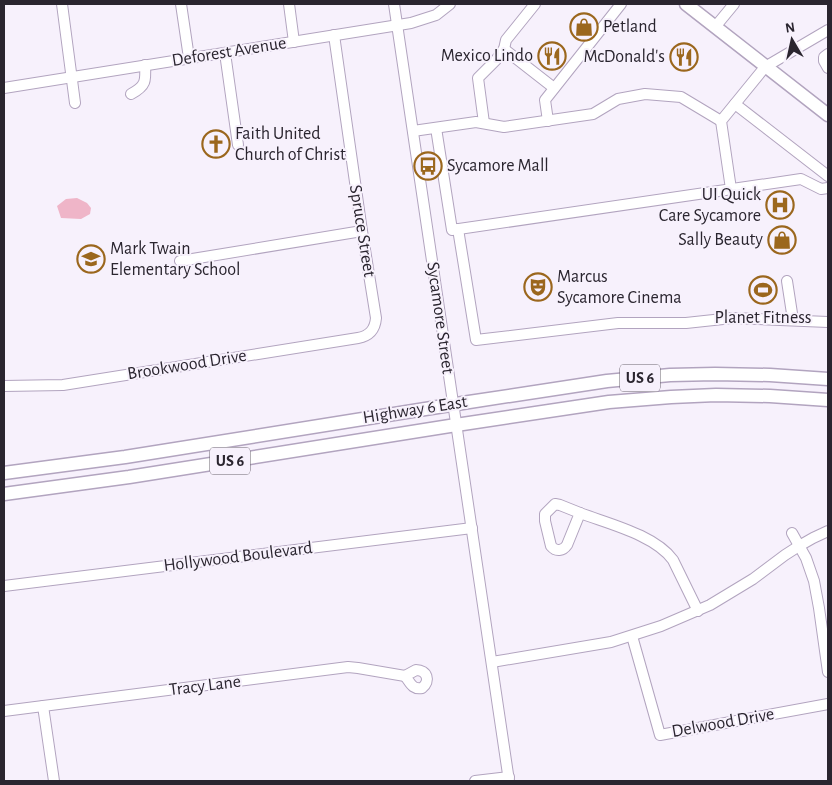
<svg xmlns="http://www.w3.org/2000/svg" width="832" height="785" viewBox="0 0 832 785" font-family="'Alegreya Sans',sans-serif">
<style>
.green{fill:#efb5c8}
.lines{fill:none;stroke-linecap:round;stroke-linejoin:round}
.minor-casing{stroke:#b2a4bf;stroke-width:12}
.major-casing{stroke:#b2a4bf;stroke-width:15}
.minor{stroke:#fff;stroke-width:10}
.major{stroke:#fff;stroke-width:12}
.labels{text-anchor:middle;dominant-baseline:central;stroke-width:4;stroke-linejoin:round;paint-order:stroke}
.shield{fill:#f7f1fc;stroke:#68626c;stroke-width:1}
.shield-label{font-size:16px;font-weight:bold;fill:#2a252f}
.poi-label{font-size:18px;fill:#2a252f;stroke:#f7f1fc;text-anchor:start}
.street-label{font-size:18px;fill:#2a252f;stroke:#f7f1fc}
</style>
<rect width="100%" height="100%" fill="#f7f1fc"/>
<polygon class="green" points="77,198 87,203 91,208 90,214 81,219 61,218 57,206 66,199"/>
<g class="lines">
<g class="minor-casing">
<g id="minor">
<polyline points="62,4 75,103"/>
<polyline points="181,4 189,58"/>
<polyline points="289,4 294,42"/>
<polyline points="394,4 509,781"/>
<polyline points="715,27 734,4"/>
<polyline points="504,49 506,40 535,4"/>
<polyline points="225,53 238,145"/>
<polyline points="828,54 824,57 824,61 828,68"/>
<polyline points="4,88 411,23 436,15 450,4"/>
<path d="M131 94C146 86 146 81 145 65"/>
<polyline points="735,104 828,176"/>
<polyline points="548,121 545,100 621,4"/>
<polyline points="484,123 478,78 496,60 504,49 554,88"/>
<polyline points="436,128 452,230 801,179 821,189 828,188"/>
<polyline points="413,131 476,122 504,127 593,114 618,99 645,94 681,97 721,121"/>
<polyline points="731,189 721,121 765,67 828,30"/>
<polyline points="458,229 476,340 618,323 686,323 732,318 828,322"/>
<polyline points="180,261 362,231"/>
<polyline points="787,281 793,320"/>
<path d="M4 386 63 385 358 338C369 336 375 330 376 318L362 231 334 35"/>
<path d="M555 504 560 505 580 513 567 545C563 551 556 552 551 546L545 521V514Z"/>
<path d="M580 513C609 524 655 535 673 560L698 611"/>
<polyline points="792,533 806,558 814,581 819,608 828,672"/>
<polyline points="4,586 472,528"/>
<polyline points="632,636 660,735 828,704"/>
<polyline points="492,662 611,642 661,626 710,605 753,579 785,555 799,546 813,538 828,531"/>
<path d="M416 670C427 670 431 681 422 688 412 690 410 682 405 676Z"/>
<polyline points="43,706 54,781"/>
<polyline points="4,711 348,667 358,668 405,676"/>
<polyline points="475,781 509,777"/>
</g>
</g>
<g class="major-casing">
<g id="major">
<polyline points="686,4 828,115"/>
<polyline points="4,473 125,457 469,402 607,381 670,375 715,374 770,375 828,379"/>
<polyline points="4,494 129,477 456,425 609,402 671,397 716,395 770,396 828,400"/>
</g>
</g>
<use href="#minor" class="minor"/>
<use href="#major" class="major"/>
</g>
<defs>
<g id="shop-ring" transform="scale(1.4375)"><circle r="9.5" fill="#f7f1fc" stroke="#9b671d" stroke-width="1.5"/><path d="M-5-2.5h2.3a2.7 3.5 0 0 1 5.4 0H5L5.5 6h-11ZM-1.5-2.5h3a1.5 2.3 0 0 0-3 0Z" fill="#9b671d"/></g>
<g id="restaurant-ring" transform="scale(1.4375)"><circle r="9.5" fill="#f7f1fc" stroke="#9b671d" stroke-width="1.5"/><path d="M-5-6h1v4h1v-4h1v4h1v-4h1v5L-1.5 .5V6h-2V.5L-5-1ZM5-6V6H3V1.5H1.5Q1.5-4 5-6Z" fill="#9b671d"/></g>
<g id="church-ring" transform="scale(1.4375)"><circle r="9.5" fill="#f7f1fc" stroke="#9b671d" stroke-width="1.5"/><path d="M-1.2-6h2.4v3.5h3.3v2.4h-3.3V6h-2.4V-.1h-3.3v-2.4h3.3Z" fill="#9b671d"/></g>
<g id="bus-ring" transform="scale(1.4375)"><circle r="9.5" fill="#f7f1fc" stroke="#9b671d" stroke-width="1.5"/><path d="M-5-6H5V4H4V6H2V4H-2V6H-4V4H-5ZM-3.5-4V0h7V-4ZM-3.5 1.2v1.5H-2V1.2ZM2 1.2v1.5H3.5V1.2Z" fill="#9b671d"/></g>
<g id="hospital-ring" transform="scale(1.4375)"><circle r="9.5" fill="#f7f1fc" stroke="#9b671d" stroke-width="1.5"/><path d="M-5-5h3v3.5h4V-5h3V5h-3V1.5h-4V5h-3Z" fill="#9b671d"/></g>
<g id="school-ring" transform="scale(1.4375)"><circle r="9.5" fill="#f7f1fc" stroke="#9b671d" stroke-width="1.5"/><path d="M0-5L7-2L0 1L-7-2ZM-4 1L0 2.5L4 1V4Q0 6-4 4Z" fill="#9b671d"/></g>
<g id="theatre-ring" transform="scale(1.4375)"><circle r="9.5" fill="#f7f1fc" stroke="#9b671d" stroke-width="1.5"/><path d="M-5-5.5Q0-4 5-5.5V0Q5 5 0 6Q-5 5-5 0ZM-3.3-2.5H-1v1.5H-3.3ZM1-2.5H3.3v1.5H1ZM-2.8 1Q0 5.5 2.8 1Z" fill="#9b671d"/></g>
<g id="stadium-ring" transform="scale(1.4375)"><circle r="9.5" fill="#f7f1fc" stroke="#9b671d" stroke-width="1.5"/><path d="M0-5a6.5 5 0 1 0 0 10a6.5 5 0 1 0 0-10ZM-3.5-1.8h7v3.6h-7Z" fill="#9b671d"/></g>
</defs>
<g fill-rule="evenodd">
<use href="#shop-ring" x="584" y="27"/>
<use href="#restaurant-ring" x="552" y="56"/>
<use href="#restaurant-ring" x="684" y="57"/>
<use href="#church-ring" x="216" y="144"/>
<use href="#bus-ring" x="428" y="166"/>
<use href="#hospital-ring" x="780" y="205"/>
<use href="#shop-ring" x="782" y="240"/>
<use href="#school-ring" x="91" y="259"/>
<use href="#theatre-ring" x="538" y="287"/>
<use href="#stadium-ring" x="763" y="290"/>
</g>
<g class="labels">
<g class="shield">
<rect x="620" y="364.5" width="40" height="27" rx="4"/>
<rect x="210" y="447.5" width="40" height="27" rx="4"/>
</g>
<g class="shield-label">
<text x="640" y="378">US 6</text>
<text x="230" y="461">US 6</text>
</g>
<g class="poi-label">
<text x="603" y="27">Petland</text>
<text x="533" y="56" text-anchor="end">Mexico Lindo</text>
<text x="665" y="57" text-anchor="end">McDonald's</text>
<text x="235" y="134">Faith United<tspan x="235" dy="21">Church of Christ</tspan></text>
<text x="447" y="166">Sycamore Mall</text>
<text x="761" y="195" text-anchor="end">UI Quick<tspan x="761" dy="21">Care Sycamore</tspan></text>
<text x="763" y="240" text-anchor="end">Sally Beauty</text>
<text x="110" y="249">Mark Twain<tspan x="110" dy="21">Elementary School</tspan></text>
<text x="557" y="277">Marcus<tspan x="557" dy="21">Sycamore Cinema</tspan></text>
<text x="763" y="318" text-anchor="middle">Planet Fitness</text>
</g>
<g class="street-label">
<text transform="translate(229 52) rotate(-9)">Deforest Avenue</text>
<text transform="translate(362 231) rotate(81)">Spruce Street</text>
<text transform="translate(440 318) rotate(82)">Sycamore Street</text>
<text transform="translate(187 365) rotate(-9)">Brookwood Drive</text>
<text transform="translate(415 410) rotate(-9)">Highway 6 East</text>
<text transform="translate(238 557) rotate(-7)">Hollywood Boulevard</text>
<text transform="translate(205 686) rotate(-7)">Tracy Lane</text>
<text transform="translate(723 723) rotate(-10)">Delwood Drive</text>
</g>
</g>
<rect width="832" height="785" fill="none" stroke="#2a252f" stroke-width="10"/>
<g transform="translate(792 40) rotate(351)" stroke="#f7f1fc" stroke-width="4" paint-order="stroke">
<path d="M0-4L9 19L0 12L-9 19Z" fill="#2a252f"/>
<text y="-8" font-size="14" font-weight="bold" text-anchor="middle" fill="#2a252f">N</text>
</g>
</svg>
